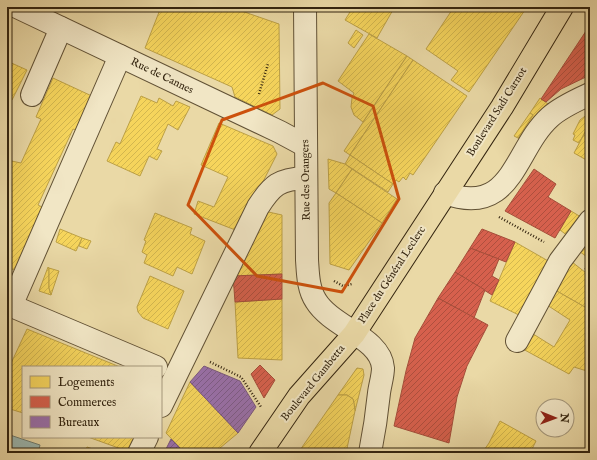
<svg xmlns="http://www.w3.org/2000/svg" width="597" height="460" viewBox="0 0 597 460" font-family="'IM FELL English',serif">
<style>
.water{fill:#9bb8b1;stroke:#717d70}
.homes{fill:url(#homes-hatch);stroke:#bca045}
.shops{fill:url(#shops-hatch);stroke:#a54e3a}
.offices{fill:url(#offices-hatch);stroke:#7a597c}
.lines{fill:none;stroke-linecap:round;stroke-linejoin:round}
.minor-casing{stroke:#615135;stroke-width:24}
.major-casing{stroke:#33240f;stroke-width:24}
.path{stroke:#33240f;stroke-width:2.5;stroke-dasharray:1 2;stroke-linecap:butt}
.minor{stroke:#f1e6c5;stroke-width:22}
.major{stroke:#ead9a6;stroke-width:22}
.marked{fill:none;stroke:#cd510c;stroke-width:3;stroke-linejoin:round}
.labels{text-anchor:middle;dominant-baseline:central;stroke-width:4;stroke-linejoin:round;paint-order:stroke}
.street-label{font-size:11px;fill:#33240f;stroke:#f1e6c5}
</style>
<defs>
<pattern id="homes-hatch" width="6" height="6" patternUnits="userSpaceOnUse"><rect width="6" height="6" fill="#f6d55c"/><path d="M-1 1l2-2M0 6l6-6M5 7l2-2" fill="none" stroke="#d3b74f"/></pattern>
<pattern id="shops-hatch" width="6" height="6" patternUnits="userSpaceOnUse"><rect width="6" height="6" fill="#d6604d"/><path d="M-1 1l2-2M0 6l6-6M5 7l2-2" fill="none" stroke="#ae4f3e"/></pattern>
<pattern id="offices-hatch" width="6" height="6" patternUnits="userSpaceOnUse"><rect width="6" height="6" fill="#9970ab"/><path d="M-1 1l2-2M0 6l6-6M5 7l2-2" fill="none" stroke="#7d5c8a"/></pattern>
</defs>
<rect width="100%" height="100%" fill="#ead9a6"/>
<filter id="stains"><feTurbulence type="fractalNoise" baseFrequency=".005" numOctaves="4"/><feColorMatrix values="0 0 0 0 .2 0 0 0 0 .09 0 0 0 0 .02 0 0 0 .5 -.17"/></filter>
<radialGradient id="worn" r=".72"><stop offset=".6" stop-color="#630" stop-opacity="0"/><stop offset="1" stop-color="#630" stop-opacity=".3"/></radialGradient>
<polygon class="water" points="7,434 40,445 38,453 7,453"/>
<g class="homes">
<polygon points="161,7 230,7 279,24 280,109 272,115 235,97 232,87 145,48"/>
<polygon points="342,7 391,7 394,8 377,38 345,20 350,12"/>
<polygon points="454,7 527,7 469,92 451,80 458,71 426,49"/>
<polygon points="356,30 363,35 354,48 348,43"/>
<polygon points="369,34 407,56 363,122 354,115 351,107 352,98 354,93 338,81"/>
<polygon points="407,56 413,60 350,155 344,151"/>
<polygon points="413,60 467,96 413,175 410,173 406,180 403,177 399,182 396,180 393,184 350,155"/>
<polygon points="7,61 27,70 12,100 7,97"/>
<polygon points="53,78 94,97 78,131 73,129 38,205 42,207 17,271 7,267 7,160 21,163 41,119 36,117"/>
<polygon points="141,96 157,103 159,98 173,106 176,101 190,107 178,130 168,124 157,149 162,151 157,160 149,156 140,176 107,161 116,142 120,144"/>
<polygon points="540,98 548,104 523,141 518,138 533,115 530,113"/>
<polygon points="530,113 533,115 518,138 514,136"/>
<polygon points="589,113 590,123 579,143 573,140 575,135 573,134 580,120"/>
<polygon points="219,123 273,146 277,154 238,231 194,214 198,201 214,207 228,177 201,165"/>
<polygon points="590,123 590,162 574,153"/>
<polygon points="350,155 393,184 388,192 345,164"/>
<polygon points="328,159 345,164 352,169 336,193 329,189"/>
<polygon points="352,169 397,199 382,223 336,193"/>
<polygon points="336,193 382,223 349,270 330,264 329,203"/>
<polygon points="264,211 282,215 282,274 233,276"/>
<polygon points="571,211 586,220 568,236 560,230"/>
<polygon points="155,213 192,228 190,234 205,241 192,274 177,267 173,276 144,263 147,255 142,252 146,241 144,240"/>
<polygon points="60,229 82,238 76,251 56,242"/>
<polygon points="590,232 590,259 576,249"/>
<polygon points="82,238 91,241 87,249 79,246"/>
<polygon points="515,242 550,262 523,317 490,301"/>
<polygon points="572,262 590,276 590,310 555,290"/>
<polygon points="48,267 49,268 49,288 51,295 39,291"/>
<polygon points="49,268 59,271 51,295 49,288"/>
<polygon points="150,276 184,291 168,329 143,318 138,312 137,307"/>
<polygon points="555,290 590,310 590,372 574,367 569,374 521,348 530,332 554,347 570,320 547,305"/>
<polygon points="282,299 282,360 238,358 235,302"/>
<polygon points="27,329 120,367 23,367 23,413 7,408 7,372"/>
<polygon points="357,368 363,369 364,375 355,411 353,399 347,395 338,395"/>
<polygon points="190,382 238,433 214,453 185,453 166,433"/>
<polygon points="338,395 347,395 353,399 354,403 355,411 346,453 298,453"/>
<polygon points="500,421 536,441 530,453 482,453 489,443"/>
<polygon points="88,437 134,437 127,451"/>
<polygon points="87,447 104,453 85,453"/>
</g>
<g class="shops">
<polygon points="590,25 590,75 561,89 546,102 541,99"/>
<polygon points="534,169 556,184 548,197 571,211 555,238 505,211"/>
<polygon points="482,229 515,242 506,262 470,248"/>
<polygon points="470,248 499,259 492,276 499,280 492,295 455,272"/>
<polygon points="455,272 485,290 474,318 438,298"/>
<polygon points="282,274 282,299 235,302 233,276"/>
<polygon points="438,298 488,325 467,366 457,397 449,443 394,426 406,371 415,338"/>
<polygon points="260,365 275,380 264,398 251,374"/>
</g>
<g class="offices">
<polygon points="204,366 240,381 256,407 238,433 190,382"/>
<polygon points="171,439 185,453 164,453"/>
</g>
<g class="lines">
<g class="minor-casing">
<g id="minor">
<polyline points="17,7 280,132 306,146"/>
<path d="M305 7 307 260C308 274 308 289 316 301 332 327 381 338 383 368 383 376 380 385 379 393 377 413 374 433 370 453"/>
<polyline points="32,95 61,28"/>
<path d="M445 193C513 218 514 149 550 117 561 107 577 100 590 94"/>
<polyline points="7,304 156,367"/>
<polyline points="11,306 120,56"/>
<polyline points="517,341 560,261 590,221"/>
<path d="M161 406 258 207C272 185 279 179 306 178"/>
<polyline points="139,453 147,437"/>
</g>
</g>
<g class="major-casing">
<polyline id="major" points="260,453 299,396 354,334 502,107 562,7"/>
</g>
<g class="path">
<polyline points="259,94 268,64"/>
<polyline points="499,217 544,242"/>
<polyline points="585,268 590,271"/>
<polyline points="334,281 343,286 352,284"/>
<polyline points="210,362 241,377 261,407"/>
</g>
<use href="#minor" class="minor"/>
<use href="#major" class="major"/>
</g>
<path class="marked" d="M323 83 373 106 399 199 342 292 257 276 188 205 222 120Z"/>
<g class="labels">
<g class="street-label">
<text transform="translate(162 76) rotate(26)">Rue de Cannes</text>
<text transform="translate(497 112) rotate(-58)">Boulevard Sadi Carnot</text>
<text transform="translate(306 180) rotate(-91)">Rue des Orangers</text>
<text transform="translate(392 275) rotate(-57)">Place du Général Leclerc</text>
<text transform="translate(313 383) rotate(-51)">Boulevard Gambetta</text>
</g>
</g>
<rect width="597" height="460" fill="none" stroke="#ead9a6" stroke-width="24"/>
<rect x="8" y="8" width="581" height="444" fill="none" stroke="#33240f" stroke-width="2"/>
<rect x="12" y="12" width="573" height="436" fill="none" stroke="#33240f"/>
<rect x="22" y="366" width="140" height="72" fill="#f1e6c5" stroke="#a5987c"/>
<rect x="30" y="376" width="20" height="12" fill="#f6d55c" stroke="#a5987c"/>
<text x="58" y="386" font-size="12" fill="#33240f">Logements</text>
<rect x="30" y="396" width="20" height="12" fill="#d6604d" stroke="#a5987c"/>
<text x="58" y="406" font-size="12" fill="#33240f">Commerces</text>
<rect x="30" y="416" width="20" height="12" fill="#9970ab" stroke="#a5987c"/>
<text x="58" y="426" font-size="12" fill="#33240f">Bureaux</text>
<g transform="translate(555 418) rotate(91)"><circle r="19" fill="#f1e6c5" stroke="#a5987c"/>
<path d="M0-3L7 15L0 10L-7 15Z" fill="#8f2418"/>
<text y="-6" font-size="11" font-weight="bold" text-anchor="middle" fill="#33240f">N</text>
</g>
<rect width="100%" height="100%" filter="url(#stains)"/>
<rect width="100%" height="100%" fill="url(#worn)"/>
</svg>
